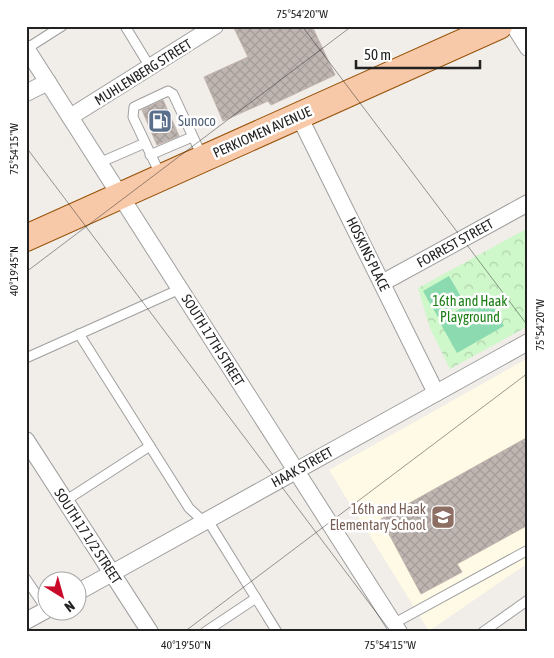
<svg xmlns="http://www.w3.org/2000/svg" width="554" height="658" viewBox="0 0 554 658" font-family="'Asap Condensed',sans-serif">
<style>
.education{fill:#fefae6}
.park{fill:url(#park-crowns)}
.pitch{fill:#8cdbb0}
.building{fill:url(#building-cross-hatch);stroke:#c3b3ac}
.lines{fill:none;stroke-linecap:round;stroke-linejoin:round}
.lane-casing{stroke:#9f9f9f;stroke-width:11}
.street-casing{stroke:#9f9f9f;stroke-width:18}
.primary-casing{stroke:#985208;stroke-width:28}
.lane{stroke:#fff;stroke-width:9}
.street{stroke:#fff;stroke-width:16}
.primary{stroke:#f7c9a8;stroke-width:26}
.ticks{fill:none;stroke:#222;stroke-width:1;stroke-opacity:0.45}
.labels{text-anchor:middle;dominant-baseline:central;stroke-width:5;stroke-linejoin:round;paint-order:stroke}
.street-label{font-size:14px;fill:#222;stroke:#fff}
.service-label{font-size:14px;fill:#4e5e75;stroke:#fff;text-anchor:start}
.park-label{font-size:14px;fill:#1a7e12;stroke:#fff}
.education-label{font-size:14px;fill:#785e54;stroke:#fff;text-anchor:end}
.neatline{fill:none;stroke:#222;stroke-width:2}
.ticks-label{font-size:12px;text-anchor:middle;fill:#222}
</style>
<defs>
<pattern id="park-crowns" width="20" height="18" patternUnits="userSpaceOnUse" patternTransform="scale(1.25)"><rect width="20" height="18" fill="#cef7ca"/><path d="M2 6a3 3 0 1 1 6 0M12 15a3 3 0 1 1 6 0" fill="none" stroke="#b1d3ad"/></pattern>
<pattern id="building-cross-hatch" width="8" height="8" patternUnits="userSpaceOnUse" patternTransform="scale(1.25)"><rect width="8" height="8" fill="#bfb6b2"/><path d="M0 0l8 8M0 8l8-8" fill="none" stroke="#a49c99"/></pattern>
</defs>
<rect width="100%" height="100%" fill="#f1ede9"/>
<polygon class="education" points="528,358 528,563 429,631 329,470"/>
<polygon class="park" points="528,228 528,326 450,369 430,328 418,288"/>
<g class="pitch">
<polygon points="449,276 464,302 438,317 423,291"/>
<polygon points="486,294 504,326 457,353 439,321"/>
</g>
<g class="building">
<polygon points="233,26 312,26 335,75 271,105 268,101 223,121 204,77 248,57"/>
<polygon points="163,100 179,136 157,145 142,110"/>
<polygon points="528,437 528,525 457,564 462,572 421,594 381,519"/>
</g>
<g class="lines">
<g class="lane-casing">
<g id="lane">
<polyline points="125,26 150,67"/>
<polyline points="26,49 62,26"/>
<polyline points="150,155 192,137"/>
<polyline points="99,163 145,143"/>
<polyline points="161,176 133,117 134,107 168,91 173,94 202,156"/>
<polyline points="79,334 189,508 203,521"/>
<polyline points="26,358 180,289"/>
<polyline points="65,501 150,446"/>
<polyline points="207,519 277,632"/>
<polyline points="26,579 47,610"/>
<polyline points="393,624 528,550"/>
<polyline points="205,632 256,598"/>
<polyline points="483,632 528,600"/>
</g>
</g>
<g class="street-casing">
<g id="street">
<polyline points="514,26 528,48"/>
<polyline points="26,48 399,632"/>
<polyline points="26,93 48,82"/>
<polyline points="299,116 436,393"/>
<polyline points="70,117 215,26"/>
<polyline points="382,283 528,203"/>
<polyline points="26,440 150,632"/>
<polyline points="78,592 528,342"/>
<polyline points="26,621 48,609"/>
</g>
</g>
<g class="primary-casing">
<polyline id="primary" points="26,238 499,26"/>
</g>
<use href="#lane" class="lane"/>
<use href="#street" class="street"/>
<use href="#primary" class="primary"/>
</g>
<path class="ticks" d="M302 26 528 326M26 147 391 632M26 272 352 26M184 632 528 373"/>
<defs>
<g id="fuel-square" transform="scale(1.25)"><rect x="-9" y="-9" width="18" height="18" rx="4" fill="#5c6f8a" stroke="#fff"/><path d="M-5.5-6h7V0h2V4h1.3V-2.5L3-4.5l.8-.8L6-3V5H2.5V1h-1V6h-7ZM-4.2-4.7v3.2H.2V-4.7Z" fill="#fff"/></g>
<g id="school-square" transform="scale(1.25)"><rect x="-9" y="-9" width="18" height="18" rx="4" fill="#8d6e63" stroke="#fff"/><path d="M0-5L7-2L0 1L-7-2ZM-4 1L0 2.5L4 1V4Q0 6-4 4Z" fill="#fff"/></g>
</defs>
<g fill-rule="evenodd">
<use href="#fuel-square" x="160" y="121"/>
<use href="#school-square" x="443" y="517"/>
</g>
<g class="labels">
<g class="street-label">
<text transform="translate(143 72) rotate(-32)">MUHLENBERG STREET</text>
<text transform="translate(262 132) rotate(-24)">PERKIOMEN AVENUE</text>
<text transform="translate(455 243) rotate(-29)">FORREST STREET</text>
<text transform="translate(368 254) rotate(64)">HOSKINS PLACE</text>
<text transform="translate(213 340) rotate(58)">SOUTH 17TH STREET</text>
<text transform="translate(302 467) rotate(-29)">HAAK STREET</text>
<text transform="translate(88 536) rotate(57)">SOUTH 17 1/2 STREET</text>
</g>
<g class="service-label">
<text x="178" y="121">Sunoco</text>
</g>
<g class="park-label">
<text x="470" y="301">16th and Haak<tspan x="470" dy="16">Playground</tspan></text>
</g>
<g class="education-label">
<text x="426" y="509">16th and Haak<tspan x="426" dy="16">Elementary School</tspan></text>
</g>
</g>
<rect width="554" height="658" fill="none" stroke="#ffffff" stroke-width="55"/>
<g transform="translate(62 596) rotate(143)"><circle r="24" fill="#ffffff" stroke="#a7a7a7"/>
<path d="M0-4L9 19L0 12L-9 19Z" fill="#c90b29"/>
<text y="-8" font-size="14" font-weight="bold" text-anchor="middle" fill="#222222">N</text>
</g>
<path d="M356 60v8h124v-8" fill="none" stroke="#222222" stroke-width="2.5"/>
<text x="364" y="60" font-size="15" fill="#222222" stroke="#ffffff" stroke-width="4" paint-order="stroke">50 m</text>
<rect x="28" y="28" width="498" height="602" class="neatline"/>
<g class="ticks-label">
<text x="302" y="18">75°54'20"W</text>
<text transform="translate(14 149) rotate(-90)" y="4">75°54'15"W</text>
<text transform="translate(14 271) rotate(-90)" y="4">40°19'45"N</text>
<text transform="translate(540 325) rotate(-90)" y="4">75°54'20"W</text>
<text x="186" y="649">40°19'50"N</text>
<text x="390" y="649">75°54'15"W</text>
</g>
</svg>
